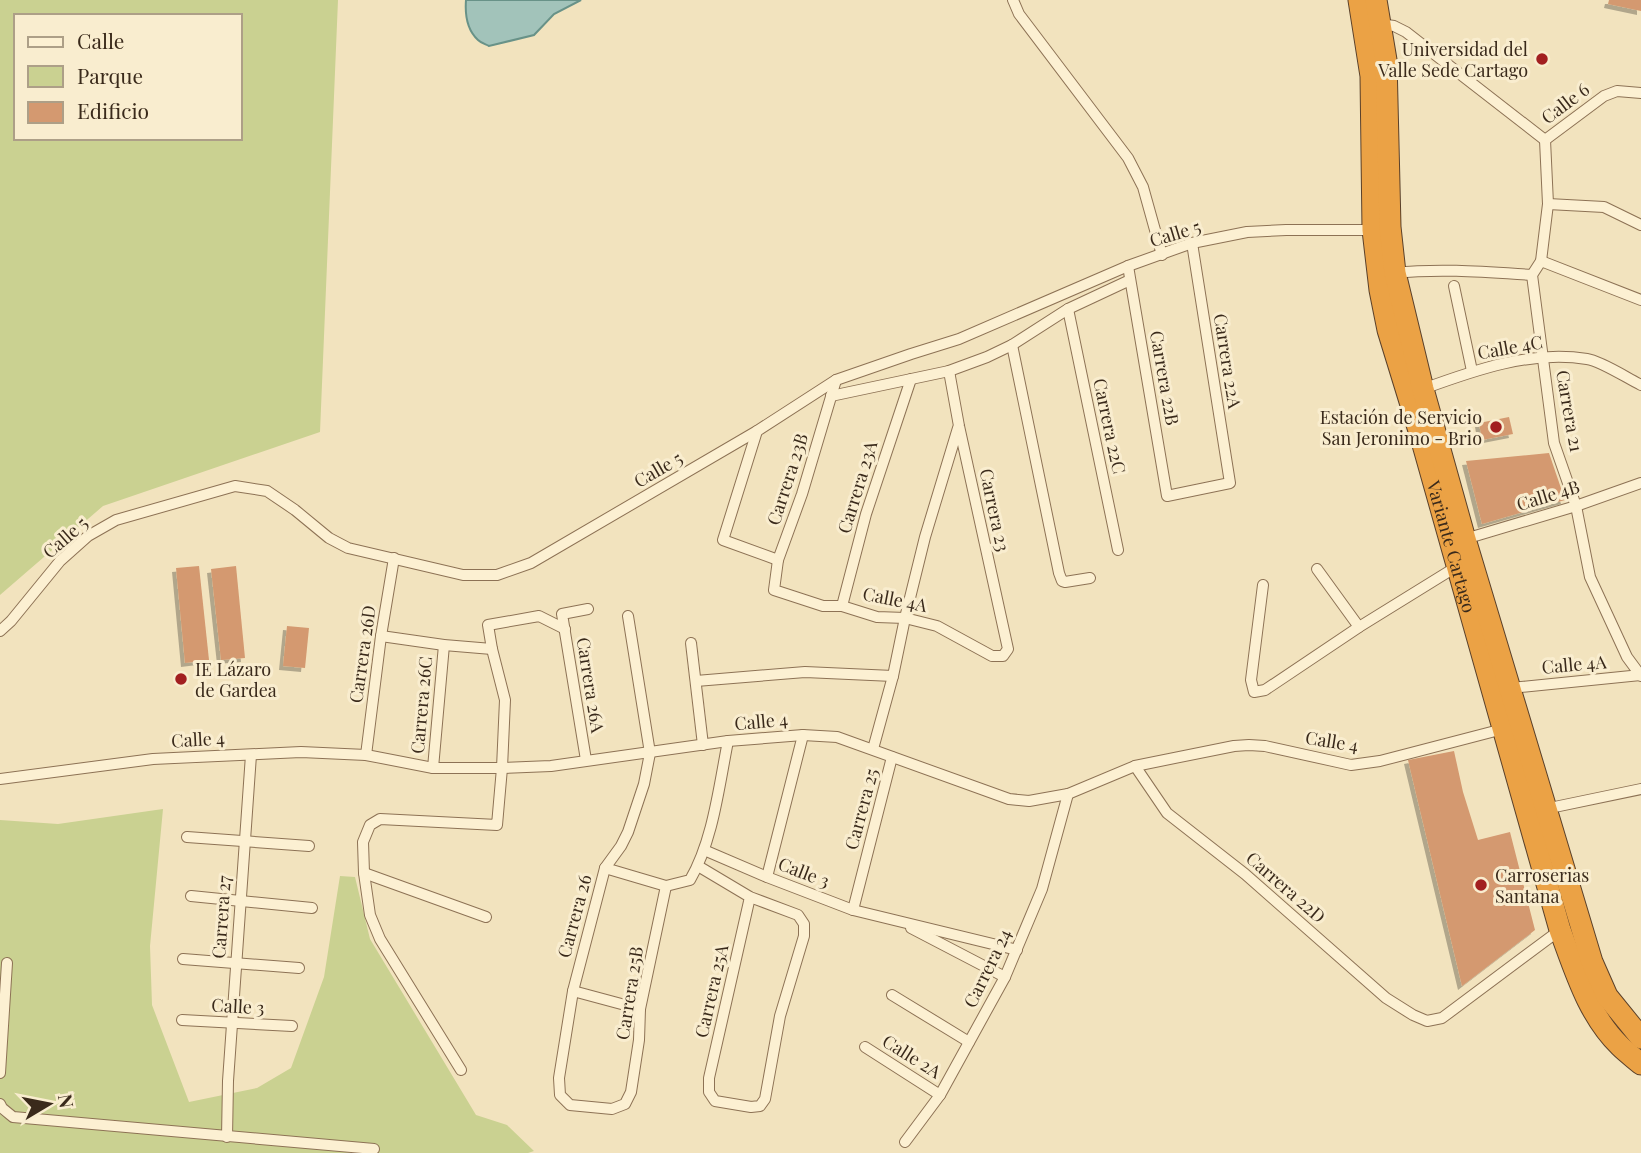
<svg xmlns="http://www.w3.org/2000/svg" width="1641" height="1153" viewBox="0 0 1641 1153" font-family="'Playfair Display',serif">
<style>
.green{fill:#cad191;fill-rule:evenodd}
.water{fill:#a2c3ba;stroke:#689288;stroke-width:2}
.building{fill:#d49970;filter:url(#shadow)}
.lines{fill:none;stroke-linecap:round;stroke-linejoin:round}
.street-casing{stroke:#8d7255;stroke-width:12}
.highway-casing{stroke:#5a402a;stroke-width:23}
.street{stroke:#fcf0d2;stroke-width:10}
.highway{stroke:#eba245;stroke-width:21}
.poi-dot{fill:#a21f20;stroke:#f9edcf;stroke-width:2.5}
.labels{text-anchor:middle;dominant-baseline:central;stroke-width:6;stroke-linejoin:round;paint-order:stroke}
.poi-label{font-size:18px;fill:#3a2a1b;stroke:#f9edcf;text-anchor:end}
.street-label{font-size:18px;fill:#3a2a1b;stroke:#f9edcf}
</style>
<defs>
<filter id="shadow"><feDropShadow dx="-4" dy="4" stdDeviation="0" flood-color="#0004"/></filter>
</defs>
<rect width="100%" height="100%" fill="#f2e3be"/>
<g class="green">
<path d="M0 0H338L320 432 103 506 0 595ZM16 16H240V138H16Z"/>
<polygon points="163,809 150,946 152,1005 189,1102 257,1088 291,1068 324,977 340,876 355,877 370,939 476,1115 507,1125 534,1151 528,1153 0,1153 0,820 58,824"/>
</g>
<path class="water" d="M466 0H581L554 14 534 35 489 46C485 44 481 43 478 40 467 30 465 13 466 0Z"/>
<g class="building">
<polygon points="1609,0 1641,0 1641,11 1608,4"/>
<polygon points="1509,417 1513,434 1482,440 1479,423"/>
<polygon points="1549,453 1565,500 1482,524 1466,461"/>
<polygon points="199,566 209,660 185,663 176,568"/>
<polygon points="236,566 245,658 221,660 211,569"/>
<polygon points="287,626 309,628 305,668 283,666"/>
<polygon points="1454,751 1463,792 1478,840 1510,832 1535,930 1462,986 1408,760"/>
</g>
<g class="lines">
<g class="street-casing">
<g id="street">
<polyline points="1013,0 1019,14 1128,158 1143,187 1162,255"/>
<polyline points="1380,24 1394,26 1406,32 1545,140"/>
<polyline points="1545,140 1548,204 1541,261 1532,275 1554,443 1576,506 1590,577 1627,657 1641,676"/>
<polyline points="1545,140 1604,96 1617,91 1641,93"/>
<polyline points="1548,204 1604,207 1641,225"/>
<polyline points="1541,261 1641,300"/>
<polyline points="1128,266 1167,496 1230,483 1192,243"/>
<path d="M1395 273C1441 268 1486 272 1532 275"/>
<polyline points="1454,286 1472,371"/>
<polyline points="1068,309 1118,550"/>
<polyline points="1012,345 1059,573 1062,581 1065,582 1090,578"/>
<polyline points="836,380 802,494 778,560 774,590 823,606 842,606 877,617 905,618 937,626 992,656 1003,656 1008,649 959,426 949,371"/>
<path d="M1423 389C1475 370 1531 350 1587 359 1601 361 1627 378 1641 385"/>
<polyline points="831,396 949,371 987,357 1012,345 1068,309 1130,280"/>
<polyline points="757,431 723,540 778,560"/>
<polyline points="1465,539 1576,506 1641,483"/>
<polyline points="1317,569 1359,627"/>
<polyline points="1263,585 1251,680 1254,692 1265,690 1359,627 1456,567"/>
<polyline points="842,606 866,514 911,379"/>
<polyline points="628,616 650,753 644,784 628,832 621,846 605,868 573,991 559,1078 560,1095 570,1105 612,1109 625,1104 631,1092 639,1040 640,1009 666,886"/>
<polyline points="0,631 11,621 60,561 88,536 116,520 235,486 267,491 295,510 329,538 348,548 463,575 497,575 531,563 757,431 836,380 911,354 959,339 1128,266 1192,243 1247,232 1286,230 1373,230"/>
<polyline points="381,636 444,645 492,649"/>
<polyline points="691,643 703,745"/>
<polyline points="696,681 805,672 893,676"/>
<polyline points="1511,688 1641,675"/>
<polyline points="873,749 893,676 905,618 925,537 958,428"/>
<polyline points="366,755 381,636 394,558"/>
<polyline points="586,760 562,614 588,609"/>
<polyline points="1135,766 1167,813 1245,874 1386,998 1413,1015 1427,1021 1442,1018 1560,930"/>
<polyline points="433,768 444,645"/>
<polyline points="0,779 153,759 301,752 366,755 433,768 502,768 551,766 728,741 803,735 837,737 1009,799 1029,801 1068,794 1135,766 1234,746 1249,745 1265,746 1351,765 1380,761 1503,729"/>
<polyline points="1545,809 1641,789"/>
<polyline points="187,837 309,846"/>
<polyline points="704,850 767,877 853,910 1017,950"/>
<polyline points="698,866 750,897 798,915 804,924 804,936 780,1016 765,1099 760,1106 751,1107 715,1101 709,1092 709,1078 750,897"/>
<polyline points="605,868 666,886"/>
<polyline points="364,873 486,917"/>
<polyline points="767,877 803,735"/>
<path d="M666 886 690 880C713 841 719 786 728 741"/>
<polyline points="191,896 312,908"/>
<polyline points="853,910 892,757"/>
<polyline points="911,928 1005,977"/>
<polyline points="183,959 299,968"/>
<polyline points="573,991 640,1009"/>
<polyline points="892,995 969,1042"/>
<polyline points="182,1020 292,1026"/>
<polyline points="865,1047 940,1095"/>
<polyline points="461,1070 380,939 370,915 364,873 363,842 370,825 380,819 497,825 502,768 505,700 492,649 488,625 539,616 565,629"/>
<polyline points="0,1073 7,963"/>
<polyline points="0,1104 2,1108 13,1117 374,1149"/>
<polyline points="227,1137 228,1081 251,755"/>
<polyline points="905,1142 940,1095 1005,977 1042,889 1068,794"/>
</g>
</g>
<g class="highway-casing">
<g id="highway">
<path id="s1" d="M1359 0 1371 76 1373 230 1380 290 1388 330 1420 434 1560 930C1575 970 1588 1015 1620 1046 1626 1052 1634 1058 1641 1064"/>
<polyline points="1376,0 1386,60 1390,227 1395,273 1423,389 1465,539 1592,962 1607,996 1641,1038"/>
</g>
</g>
<use href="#street" class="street"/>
<use href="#highway" class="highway"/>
</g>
<g class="poi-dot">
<circle cx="1542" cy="59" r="7"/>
<circle cx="1496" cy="427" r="7"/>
<circle cx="181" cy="679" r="7"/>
<circle cx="1481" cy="885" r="7"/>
</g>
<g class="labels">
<g class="poi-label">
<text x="1528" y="49">Universidad del<tspan x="1528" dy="21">Valle Sede Cartago</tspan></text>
<text x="1482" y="417">Estación de Servicio<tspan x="1482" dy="21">San Jeronimo - Brio</tspan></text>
<text x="195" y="669" text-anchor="start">IE Lázaro<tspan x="195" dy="21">de Gardea</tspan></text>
<text x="1495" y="875" text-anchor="start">Carroserias<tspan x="1495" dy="21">Santana</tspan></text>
</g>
<g class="street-label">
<text transform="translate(1565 103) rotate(-37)">Calle 6</text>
<text transform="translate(1175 233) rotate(-17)">Calle 5</text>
<text transform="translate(1510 347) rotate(-10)">Calle 4C</text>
<text transform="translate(1228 361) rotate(81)">Carrera 22A</text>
<text transform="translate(1165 378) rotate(80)">Carrera 22B</text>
<text transform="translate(1570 411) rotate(80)">Carrera 21</text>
<text transform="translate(1110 426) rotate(78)">Carrera 22C</text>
<text transform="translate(658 469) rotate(-30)">Calle 5</text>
<text transform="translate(787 479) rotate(-72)">Carrera 23B</text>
<text transform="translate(857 487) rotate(-73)">Carrera 23A</text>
<text transform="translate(1548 495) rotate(-17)">Calle 4B</text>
<text transform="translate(995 510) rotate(78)">Carrera 23</text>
<text transform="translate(65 537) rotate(-41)">Calle 5</text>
<text stroke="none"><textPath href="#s1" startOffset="558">Variante Cartago</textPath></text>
<text transform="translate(895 599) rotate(11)">Calle 4A</text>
<text transform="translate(362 654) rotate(-82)">Carrera 26D</text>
<text transform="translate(1574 664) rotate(-5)">Calle 4A</text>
<text transform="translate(591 685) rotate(81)">Carrera 26A</text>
<text transform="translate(421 705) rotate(-85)">Carrera 26C</text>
<text transform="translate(761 721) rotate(-5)">Calle 4</text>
<text transform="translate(198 739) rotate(-3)">Calle 4</text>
<text transform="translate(1332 741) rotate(9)">Calle 4</text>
<text transform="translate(861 809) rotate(-75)">Carrera 25</text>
<text transform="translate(804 872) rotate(21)">Calle 3</text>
<text transform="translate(1286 887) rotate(41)">Carrera 22D</text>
<text transform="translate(574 916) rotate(-75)">Carrera 26</text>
<text transform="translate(221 917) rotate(-86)">Carrera 27</text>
<text transform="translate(987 968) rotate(-64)">Carrera 24</text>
<text transform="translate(711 991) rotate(-77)">Carrera 25A</text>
<text transform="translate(629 993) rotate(-81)">Carrera 25B</text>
<text transform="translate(238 1006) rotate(3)">Calle 3</text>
<text transform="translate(912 1056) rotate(32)">Calle 2A</text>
</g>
</g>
<rect x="14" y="14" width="228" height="126" fill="#f9edcf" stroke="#ad9f87" stroke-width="2"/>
<rect x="28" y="37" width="35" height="10" fill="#fcf0d2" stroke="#ad9f87" stroke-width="2"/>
<text x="77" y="49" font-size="21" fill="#3a2a1b">Calle</text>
<rect x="28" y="66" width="35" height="21" fill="#cad191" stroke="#ad9f87" stroke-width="2"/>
<text x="77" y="84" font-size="21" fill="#3a2a1b">Parque</text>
<rect x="28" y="102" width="35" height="21" fill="#d49970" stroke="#ad9f87" stroke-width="2"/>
<text x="77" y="119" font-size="21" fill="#3a2a1b">Edificio</text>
<g transform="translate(49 1104) rotate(80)" stroke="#f9edcf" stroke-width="5" paint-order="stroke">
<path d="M0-5L12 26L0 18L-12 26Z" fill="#3a2a1b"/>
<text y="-10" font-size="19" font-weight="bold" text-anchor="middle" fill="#3a2a1b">N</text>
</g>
</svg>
